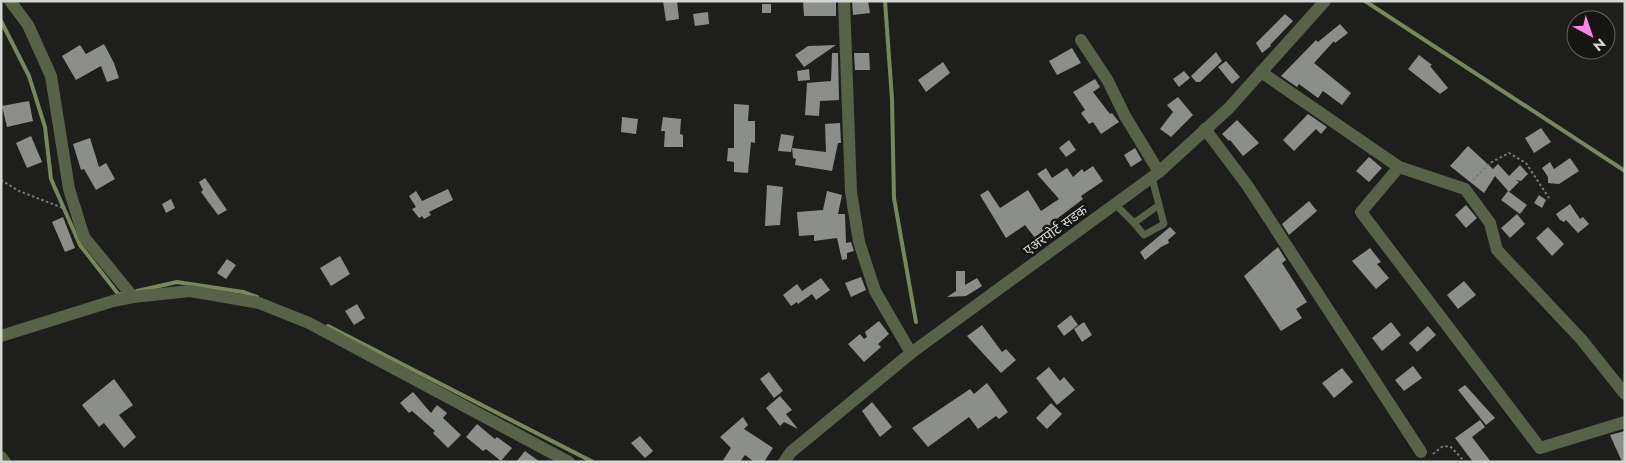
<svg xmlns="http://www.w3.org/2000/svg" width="1626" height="463" viewBox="0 0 1626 463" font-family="Jost,'Noto Sans Devanagari',sans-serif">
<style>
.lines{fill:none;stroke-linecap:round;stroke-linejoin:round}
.stream{stroke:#77885d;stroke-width:4}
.building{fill:#8c8e89}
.path{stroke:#7a7b78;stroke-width:2;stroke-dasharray:2.5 2.5;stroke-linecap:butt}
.lane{stroke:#576249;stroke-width:7}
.street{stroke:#576249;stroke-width:12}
.labels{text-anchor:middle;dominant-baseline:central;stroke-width:5;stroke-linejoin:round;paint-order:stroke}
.street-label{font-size:14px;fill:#d4d6d3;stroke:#151613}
</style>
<rect width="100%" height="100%" fill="#1e1f1c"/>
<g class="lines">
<g class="stream">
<polyline points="885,1 892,99 894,198 916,322"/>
<polyline points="1365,1 1625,171"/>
<polyline points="1,21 29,76 45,127 51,179 80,245 119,295 122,294"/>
<polyline points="137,291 177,282 243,292 257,297"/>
<polyline points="328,326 593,462"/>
</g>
</g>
<g class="building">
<polygon points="663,1 677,1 679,19 666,21"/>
<polygon points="803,1 836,2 836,16 804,16"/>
<polygon points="852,1 868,1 870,13 853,15"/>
<rect x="762" y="4" width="9" height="9"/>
<polygon points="708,12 709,24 695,26 693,14"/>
<polygon points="1285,14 1293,21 1270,45 1271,46 1262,53 1256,43"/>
<polygon points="1340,24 1348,33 1335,43 1334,41 1314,63 1351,93 1342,105 1323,91 1318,98 1299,84 1297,87 1281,76 1316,40 1318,42"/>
<polygon points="104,44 114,63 119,78 107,82 101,66 76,80 62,56 80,45 86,54"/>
<polygon points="836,45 804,67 795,55 808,46"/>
<polygon points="1072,48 1081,63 1057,75 1049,61"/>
<polygon points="1216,52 1222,61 1200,82 1196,82 1191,76"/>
<polygon points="832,53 838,53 839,100 820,101 819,116 805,115 807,83 831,81"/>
<polygon points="854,53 869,53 870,70 855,70"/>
<polygon points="1419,55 1432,65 1430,66 1448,88 1440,94 1408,69"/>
<polygon points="1226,61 1240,77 1232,84 1218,67"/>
<polygon points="943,62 950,73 926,92 918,80"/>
<polygon points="809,69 810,80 798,81 797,71"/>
<polygon points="1184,71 1190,78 1179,87 1173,79"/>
<polygon points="1095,79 1100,87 1093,92 1110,114 1112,113 1119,122 1101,134 1093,122 1089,124 1081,113 1085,110 1073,92"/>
<polygon points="1178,97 1193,115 1171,137 1160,129 1173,112 1167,105"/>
<polygon points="29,101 33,121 7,127 2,106"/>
<polygon points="734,104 749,105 748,121 755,121 755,143 751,142 748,173 734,172 734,162 727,161 728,148 734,148"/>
<polygon points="1308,114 1327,127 1321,134 1316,129 1294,151 1283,140"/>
<polygon points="622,117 638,119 636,134 621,132"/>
<polygon points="663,117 681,119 680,134 683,135 683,147 664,147 665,131 661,131"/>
<polygon points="1237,120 1259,143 1243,156 1230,140 1229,141 1222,134"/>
<polygon points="840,123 841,143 838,143 832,171 795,165 796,159 793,158 792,148 826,152 825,124"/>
<polygon points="1541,128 1551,142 1534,153 1525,138"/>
<polygon points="781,134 794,136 791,152 778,151"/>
<polygon points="31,136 42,162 27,168 16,143"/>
<polygon points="90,138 99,167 106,163 115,179 96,190 84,169 81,170 73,144"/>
<polygon points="1069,140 1076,150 1066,157 1059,148"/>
<polygon points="1468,146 1493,169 1498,164 1509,176 1520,165 1528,174 1521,181 1516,180 1519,182 1509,192 1495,176 1484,193 1450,166"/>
<polygon points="1135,148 1142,160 1131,167 1124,155"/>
<polygon points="1369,157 1382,168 1369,182 1356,171"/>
<polygon points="1570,158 1579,171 1559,184 1548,183 1548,177 1542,168 1550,162 1554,169"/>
<polygon points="1093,166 1103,181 1081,196 1083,199 1050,224 1055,231 1039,243 1025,225 1006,238 980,195 988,190 1000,208 1028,190 1041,211 1059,199 1037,174 1046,168 1052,178 1067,168 1073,177 1082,169 1084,172"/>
<polygon points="205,178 227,210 218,215 201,192 203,190 199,182"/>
<polygon points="767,185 783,187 780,225 765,226"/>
<polygon points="448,189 453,200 429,212 431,215 424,219 422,216 419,218 412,209 416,207 409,196 416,191 422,201"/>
<polygon points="827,191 842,195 838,214 845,214 846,243 851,242 854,251 847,253 847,259 842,260 837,238 814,241 814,235 799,236 797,212 823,210"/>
<polygon points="1508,191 1527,205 1520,214 1501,200"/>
<polygon points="1539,195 1546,200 1542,208 1534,203"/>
<polygon points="171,199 175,208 166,213 162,204"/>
<polygon points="1309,201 1317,211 1289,235 1282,224"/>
<polygon points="1570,204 1580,219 1583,217 1589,224 1578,233 1566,220 1564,222 1560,220 1556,214"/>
<polygon points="1466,205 1477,218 1466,228 1455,215"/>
<polygon points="1517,214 1525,224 1510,238 1501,228"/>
<polygon points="63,217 75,248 65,252 52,222"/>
<polygon points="1170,227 1176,233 1168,240 1169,243 1161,247 1145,260 1140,252"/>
<polygon points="1548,227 1564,244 1552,256 1536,238"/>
<polygon points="1278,247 1286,260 1282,263 1307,302 1296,309 1302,318 1281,331 1244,276"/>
<polygon points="1370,248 1381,262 1377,264 1389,278 1376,289 1352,261"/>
<polygon points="340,256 350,274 331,286 320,268"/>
<polygon points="227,259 236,265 226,279 217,273"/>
<polygon points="956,271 965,271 965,285 977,278 982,286 966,296 947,297 956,291"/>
<polygon points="861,277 866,290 851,297 845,283"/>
<polygon points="821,278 830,290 816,300 812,294 798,304 797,302 791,306 783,295 797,284 802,291"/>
<polygon points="1464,281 1476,295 1458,309 1447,295"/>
<polygon points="357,304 365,318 354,325 345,311"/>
<polygon points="1071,315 1078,325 1064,336 1057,326"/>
<polygon points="879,321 889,334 878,344 881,347 864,362 848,344 860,334 864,339 867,337 865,332"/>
<polygon points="1084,322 1092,335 1082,342 1074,329"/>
<polygon points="1391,322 1401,335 1382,351 1372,338"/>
<polygon points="982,325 1002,352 1006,349 1016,360 1001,373 967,336"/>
<polygon points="1428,326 1436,335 1417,352 1409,343"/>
<polygon points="1413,366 1422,378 1404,391 1395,380"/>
<polygon points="1049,367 1060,381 1064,377 1075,390 1057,405 1036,378"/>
<polygon points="1342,368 1353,382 1334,398 1322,383"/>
<polygon points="769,372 783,391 774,398 760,379"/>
<polygon points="114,379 133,405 119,415 136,437 124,448 104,423 99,427 82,405"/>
<polygon points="987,383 1008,412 999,419 996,416 978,429 969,417 928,447 912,428 970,389 974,394"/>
<polygon points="1465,385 1495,418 1486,425 1458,390"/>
<polygon points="413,392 431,413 437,405 447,413 443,418 461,435 448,448 433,433 435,431 412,411 409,413 400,403"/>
<polygon points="780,396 792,410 786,414 798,429 784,422 780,426 766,408"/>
<polygon points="872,402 892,427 880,437 862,411"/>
<polygon points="1051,403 1062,414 1047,429 1036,418"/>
<polygon points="743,417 748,425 744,429 773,448 764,462 754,462 745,455 740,462 722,462 731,448 720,437"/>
<polygon points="1480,420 1485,427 1472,437 1491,462 1473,462 1455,438"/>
<polygon points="477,424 495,439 497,437 512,448 501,461 486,449 483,451 466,437"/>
<polygon points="1625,431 1625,462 1622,462 1610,435"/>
<polygon points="640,436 653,451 645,458 631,443"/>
<polygon points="525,451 540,462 516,462"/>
</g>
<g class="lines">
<g class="path">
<polyline points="1,180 19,191 63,208"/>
<polyline points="1473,180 1490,163 1509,153 1526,163 1549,198"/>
<polyline points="1433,454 1443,446 1451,447 1465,462"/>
</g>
<g class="lane">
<polyline points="1115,204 1134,223 1159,205 1152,178"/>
<polyline points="1134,223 1144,235 1164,224 1159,205"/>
</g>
<g class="street">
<polyline points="10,1 28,25 51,76 69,189 84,237 133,297"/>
<polyline points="844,1 851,192 859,242 875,291 911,353"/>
<polyline points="1081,40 1108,81 1125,116 1159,172"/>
<polyline points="1261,72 1399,167 1465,189 1490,223 1497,250 1581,339 1625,394"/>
<polyline points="1205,129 1247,185 1421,452"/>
<polyline points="1399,167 1361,212 1540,448 1625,422"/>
<polyline points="1,336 113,301 133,297 190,291 259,303 309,323 569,462"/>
<polyline points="1,457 5,462"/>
<polyline points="784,462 791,452 911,353 1159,172 1229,108 1325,1"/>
</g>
</g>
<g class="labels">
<g class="street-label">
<text transform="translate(1055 230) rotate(-36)">एअरपोर्ट सडक</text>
</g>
</g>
<rect width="1626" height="463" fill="none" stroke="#d4d6d3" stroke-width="5"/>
<g transform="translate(1591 35) rotate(140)"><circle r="24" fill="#151613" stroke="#616360"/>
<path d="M0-4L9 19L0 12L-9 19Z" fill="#fe85e0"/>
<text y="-8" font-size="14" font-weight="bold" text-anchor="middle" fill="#d4d6d3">N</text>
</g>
</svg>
